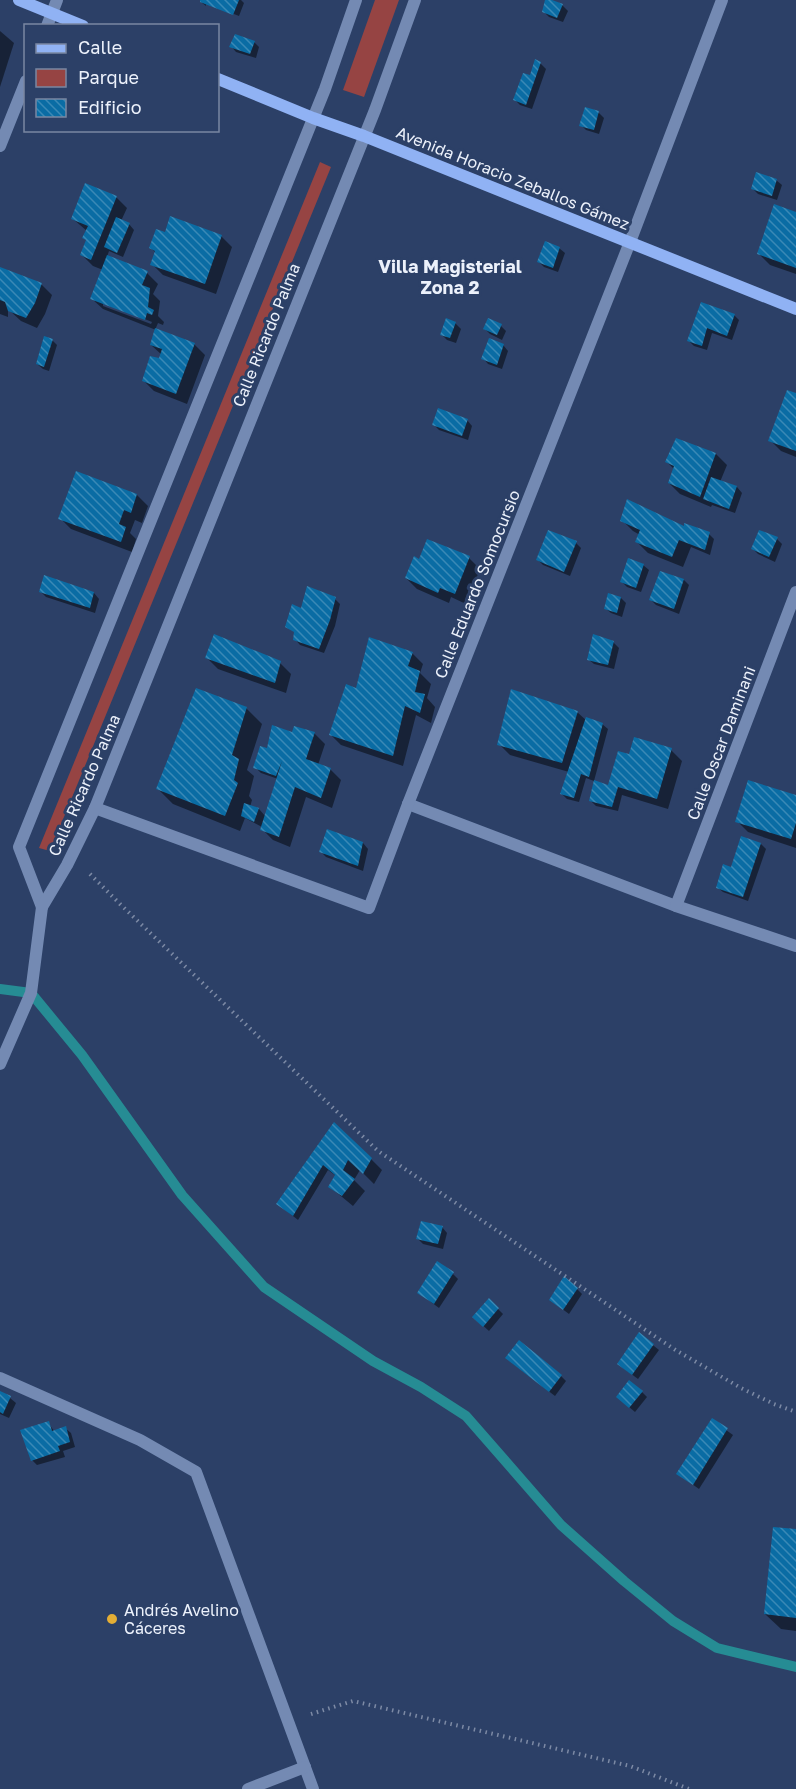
<svg xmlns="http://www.w3.org/2000/svg" width="796" height="1789" viewBox="0 0 796 1789" font-family="'Golos Text',sans-serif">
<style>
.green{fill:#964443}
.shadow{fill:#0007;fill-rule:evenodd}
.lines{fill:none;stroke-linecap:round;stroke-linejoin:round}
.stream{stroke:#268c94;stroke-width:10}
.building{fill:url(#building-back-hatch)}
.path{stroke:#7d8aa5;stroke-width:4;stroke-dasharray:1.5 4.5;stroke-linecap:butt}
.street{stroke:#748ab3;stroke-width:12}
.secondary{stroke:#90b2f4;stroke-width:12}
.poi-dot{fill:#e4ae35;stroke:#2c4067;stroke-width:2}
.labels{text-anchor:middle;dominant-baseline:central;stroke-width:6;stroke-linejoin:round;paint-order:stroke}
.street-label{font-size:16px;fill:#ecf1fb;stroke:#2c4067}
.poi-label{font-size:16px;fill:#ecf1fb;stroke:#2c4067;text-anchor:start}
.neighbourhood-label{font-size:18px;font-weight:bold;fill:#ecf1fb;stroke:#2c4067}
</style>
<defs>
<pattern id="building-back-hatch" width="6" height="6" patternUnits="userSpaceOnUse" patternTransform="scale(1.5)"><rect width="6" height="6" fill="#0a6ca4"/><path d="M-1 5l2 2M0 0l6 6M5-1l2 2" fill="none" stroke="#3a89b6"/></pattern>
</defs>
<rect width="100%" height="100%" fill="#2c4067"/>
<g class="green">
<polygon points="375,0 399,0 364,97 343,90"/>
<polygon points="320,162 331,167 50,851 39,848"/>
</g>
<g class="shadow">
<polygon points="202,0 241,0 244,3 239,16 206,3 206,6 201,2"/>
<polygon points="546,0 562,5 568,11 563,22 549,17 543,11"/>
<polygon points="0,31 14,43 0,87"/>
<polygon points="254,42 259,47 256,58 236,52 231,46"/>
<polygon points="540,63 546,69 532,109 520,105 515,100"/>
<polygon points="598,112 604,118 599,134 586,130 581,125"/>
<polygon points="776,180 782,185 777,200 758,194 753,189"/>
<path d="M116 197 127 208 121 221 129 224 134 230 123 257 109 251 107 257 147 273 158 284 153 294 160 301 158 316 164 322 163 325 158 323 155 330 194 344 205 355 187 404 154 391 143 380 159 360 162 355 151 345 156 330 103 309 92 299 103 270 93 266 82 255 88 241 87 231 73 219ZM103 302 152 322 151 324 103 306Z"/>
<polygon points="796,214 796,274 770,265 759,254"/>
<polygon points="166,234 221,236 232,247 216,294 163,275 152,264 156,253 151,248"/>
<polygon points="559,248 565,253 558,272 544,267 539,262"/>
<polygon points="0,268 41,284 52,295 45,314 37,328 21,321 8,309 8,317 0,314"/>
<polygon points="702,304 734,315 739,320 732,340 712,333 707,350 694,346 689,341"/>
<polygon points="455,323 461,329 456,343 447,340 442,335"/>
<polygon points="501,326 506,331 502,340 490,334 485,329"/>
<polygon points="52,340 57,345 49,371 43,369 37,364"/>
<polygon points="503,345 508,351 502,369 488,364 483,358"/>
<polygon points="796,395 796,457 781,451 770,440"/>
<polygon points="467,420 472,426 468,440 439,430 434,425"/>
<polygon points="676,440 716,454 727,465 720,482 737,487 742,493 735,513 712,505 711,507 680,494 669,483 674,469 667,462"/>
<polygon points="137,495 148,506 142,523 135,520 130,533 136,539 132,552 71,529 60,518"/>
<polygon points="622,520 684,528 709,534 714,539 710,555 691,547 683,567 648,553 637,542 640,535 633,531"/>
<polygon points="777,539 782,544 775,562 758,554 753,549"/>
<polygon points="576,543 581,548 570,576 543,565 538,560"/>
<polygon points="469,558 480,569 466,604 451,597 449,603 417,589 406,578 420,561"/>
<polygon points="643,565 649,570 641,592 627,587 622,582"/>
<polygon points="661,573 684,580 689,585 679,614 656,605 651,600"/>
<polygon points="41,592 94,593 99,599 95,613 46,597"/>
<polygon points="621,598 626,603 622,617 611,613 605,608"/>
<polygon points="335,599 340,604 335,626 324,653 300,645 295,639 296,633 287,626 301,610"/>
<polygon points="613,642 619,648 614,669 594,664 588,659"/>
<polygon points="412,653 423,664 420,673 431,684 427,698 435,707 431,723 416,715 403,766 341,745 330,734"/>
<polygon points="207,658 280,663 291,674 286,693 218,669"/>
<polygon points="246,708 262,724 247,770 254,776 249,796 252,800 250,807 259,809 266,817 278,779 261,773 255,767 268,750 293,734 314,733 325,744 318,765 330,769 341,780 332,808 306,797 290,847 273,840 262,829 262,827 245,818 240,831 173,804 158,789"/>
<polygon points="577,712 587,721 602,724 608,729 594,781 586,778 579,802 567,799 562,794 569,772 510,755 499,744"/>
<polygon points="671,750 682,761 668,809 622,795 618,811 596,806 590,800 614,788 630,756"/>
<polygon points="796,797 796,848 748,832 737,821"/>
<polygon points="363,843 368,849 363,871 326,857 321,852"/>
<polygon points="761,844 766,849 748,901 723,892 717,887 732,869"/>
<polygon points="311,1155 371,1159 382,1170 374,1184 360,1170 354,1180 365,1191 353,1206 330,1187 336,1176 328,1170 298,1220 278,1204"/>
<polygon points="442,1227 447,1233 443,1249 423,1244 418,1239"/>
<polygon points="453,1274 458,1279 439,1308 419,1293"/>
<polygon points="577,1289 582,1294 569,1314 557,1305"/>
<polygon points="489,1300 503,1314 489,1331 479,1322"/>
<polygon points="639,1334 659,1350 638,1379 618,1364"/>
<polygon points="512,1363 561,1376 566,1381 555,1396"/>
<polygon points="642,1392 647,1397 635,1412 623,1402"/>
<polygon points="0,1393 10,1398 16,1403 9,1418 0,1414"/>
<polygon points="712,1420 733,1435 699,1489 678,1474"/>
<polygon points="48,1423 55,1432 65,1428 71,1433 75,1447 63,1451 65,1457 37,1465 32,1460"/>
<polygon points="796,1531 796,1631 781,1629 765,1614"/>
</g>
<g class="lines">
<polyline class="stream" points="0,989 31,993 82,1055 182,1195 264,1287 373,1361 421,1387 466,1416 561,1525 624,1581 673,1621 717,1648 796,1667"/>
</g>
<g class="building">
<polygon points="200,0 239,0 233,15 200,2"/>
<polygon points="545,0 552,0 563,4 557,18 542,12"/>
<polygon points="235,34 255,41 250,54 229,47"/>
<polygon points="535,59 541,62 526,105 513,100 523,73 530,75"/>
<polygon points="585,107 599,111 594,130 579,126"/>
<polygon points="756,172 777,179 772,196 751,189"/>
<polygon points="85,183 117,196 91,260 80,255 86,240 82,238 88,226 71,219"/>
<polygon points="774,204 796,212 796,268 757,254"/>
<polygon points="170,216 222,235 205,284 150,265 155,251 149,248 156,229 165,232"/>
<polygon points="116,217 130,223 117,253 104,247"/>
<polygon points="545,241 560,247 553,268 537,262"/>
<polygon points="107,255 148,271 142,285 150,288 148,307 154,310 152,315 147,313 145,320 90,299"/>
<polygon points="0,267 42,283 35,303 26,318 8,311 5,302 0,300"/>
<polygon points="701,302 735,314 727,336 707,328 702,346 687,341"/>
<polygon points="446,318 456,322 450,338 440,335"/>
<polygon points="488,318 502,324 497,335 483,329"/>
<polygon points="155,328 195,343 176,394 142,381 150,356 159,358 162,349 150,345"/>
<polygon points="44,336 53,339 44,367 36,364"/>
<polygon points="489,338 504,344 497,365 481,359"/>
<polygon points="787,390 796,393 796,451 768,441"/>
<polygon points="438,408 468,419 462,436 432,425"/>
<polygon points="676,438 716,453 700,497 668,483 674,466 665,462"/>
<polygon points="76,471 137,494 131,513 124,510 119,524 126,527 121,542 58,519"/>
<polygon points="711,477 737,486 729,509 703,499"/>
<polygon points="627,499 684,526 684,523 710,532 705,550 679,540 672,557 635,542 640,530 620,521"/>
<polygon points="548,530 577,541 564,572 536,560"/>
<polygon points="759,530 778,537 769,557 751,549"/>
<polygon points="427,539 470,556 455,594 440,588 438,593 405,578 414,556 419,559"/>
<polygon points="628,558 644,564 636,588 620,582"/>
<polygon points="660,571 684,579 674,609 649,600"/>
<polygon points="44,575 94,592 90,608 39,592"/>
<polygon points="307,586 336,597 330,620 319,649 293,640 294,632 285,627 292,604 301,608"/>
<polygon points="608,593 621,597 617,613 604,609"/>
<polygon points="214,634 281,661 275,683 205,658"/>
<polygon points="593,634 614,641 608,665 587,660"/>
<polygon points="369,637 413,652 408,666 420,671 415,692 425,694 420,713 405,706 393,756 329,735 346,684 356,688"/>
<polygon points="196,688 247,707 232,755 239,759 234,780 238,783 225,816 156,789"/>
<polygon points="511,689 578,711 562,763 497,745"/>
<polygon points="586,717 603,723 589,777 581,774 574,798 560,794"/>
<polygon points="272,725 292,732 294,726 315,732 306,759 331,768 321,798 295,787 279,837 260,830 282,761 276,776 253,768 260,746 267,748"/>
<polygon points="634,737 672,748 657,799 618,787 612,807 589,801 594,780 608,785 618,751 629,754"/>
<polygon points="748,780 796,795 796,823 791,839 735,822"/>
<polygon points="244,803 259,808 254,822 241,816"/>
<polygon points="327,829 363,842 358,866 319,852"/>
<polygon points="741,836 761,843 743,897 716,888 723,864 731,867"/>
<polygon points="334,1122 372,1158 363,1174 348,1160 343,1170 355,1179 342,1196 328,1187 335,1175 323,1165 293,1216 276,1204"/>
<polygon points="421,1221 443,1226 438,1244 416,1239"/>
<polygon points="437,1261 454,1272 434,1304 417,1293"/>
<polygon points="564,1276 578,1288 563,1310 549,1300"/>
<polygon points="489,1298 499,1308 483,1327 472,1317"/>
<polygon points="639,1332 654,1344 632,1375 617,1364"/>
<polygon points="519,1340 562,1375 549,1392 505,1358"/>
<polygon points="629,1380 643,1391 629,1408 616,1397"/>
<polygon points="0,1391 11,1396 3,1414 0,1412"/>
<polygon points="712,1418 728,1428 693,1485 676,1474"/>
<polygon points="49,1421 52,1431 66,1426 70,1442 58,1446 60,1451 31,1461 20,1430"/>
<polygon points="773,1527 796,1529 796,1618 764,1614"/>
</g>
<g class="lines">
<g class="path">
<polyline points="90,874 120,904 378,1151 677,1351 741,1388 774,1404 796,1412"/>
<polyline points="311,1714 353,1701 630,1766 689,1789"/>
</g>
<g class="street">
<polyline points="47,26 57,0"/>
<polyline points="0,146 26,81"/>
<polyline points="408,804 676,906 796,946"/>
<polyline points="95,808 369,908 408,804 630,242 722,0"/>
<polyline points="676,906 796,592"/>
<polyline points="42,907 19,847 325,89 356,0"/>
<polyline points="0,1064 31,993 42,907 67,865 95,808 375,110 415,0"/>
<polyline points="0,1378 140,1440 196,1472 313,1789"/>
<polyline points="248,1789 305,1767"/>
</g>
<g class="secondary">
<polyline points="19,0 83,26"/>
<polyline points="218,79 313,118 364,136 796,309"/>
</g>
</g>
<circle class="poi-dot" cx="112" cy="1619" r="6"/>
<g class="labels">
<g class="street-label">
<text transform="translate(513 178) rotate(22)">Avenida Horacio Zeballos Gámez</text>
<text transform="translate(266 335) rotate(-68)">Calle Ricardo Palma</text>
<text transform="translate(477 584) rotate(-68)">Calle Eduardo Somocursio</text>
<text transform="translate(721 743) rotate(-69)">Calle Oscar Daminani</text>
<text transform="translate(84 785) rotate(-66)">Calle Ricardo Palma</text>
</g>
<g class="poi-label">
<text x="124" y="1610">Andrés Avelino<tspan x="124" dy="18">Cáceres</tspan></text>
</g>
<g class="neighbourhood-label">
<text x="450" y="266">Villa Magisterial<tspan x="450" dy="21">Zona 2</tspan></text>
</g>
</g>
<rect x="24" y="24" width="195" height="108" fill="#2c4067" stroke="#7987a2" stroke-width="1.5"/>
<rect x="36" y="44" width="30" height="9" fill="#90b2f4" stroke="#7987a2" stroke-width="1.5"/>
<text x="78" y="54" font-size="18" fill="#ecf1fb">Calle</text>
<rect x="36" y="69" width="30" height="18" fill="#964443" stroke="#7987a2" stroke-width="1.5"/>
<text x="78" y="84" font-size="18" fill="#ecf1fb">Parque</text>
<rect x="36" y="99" width="30" height="18" fill="url(#building-back-hatch)" stroke="#7987a2" stroke-width="1.5"/>
<text x="78" y="114" font-size="18" fill="#ecf1fb">Edificio</text>
</svg>
